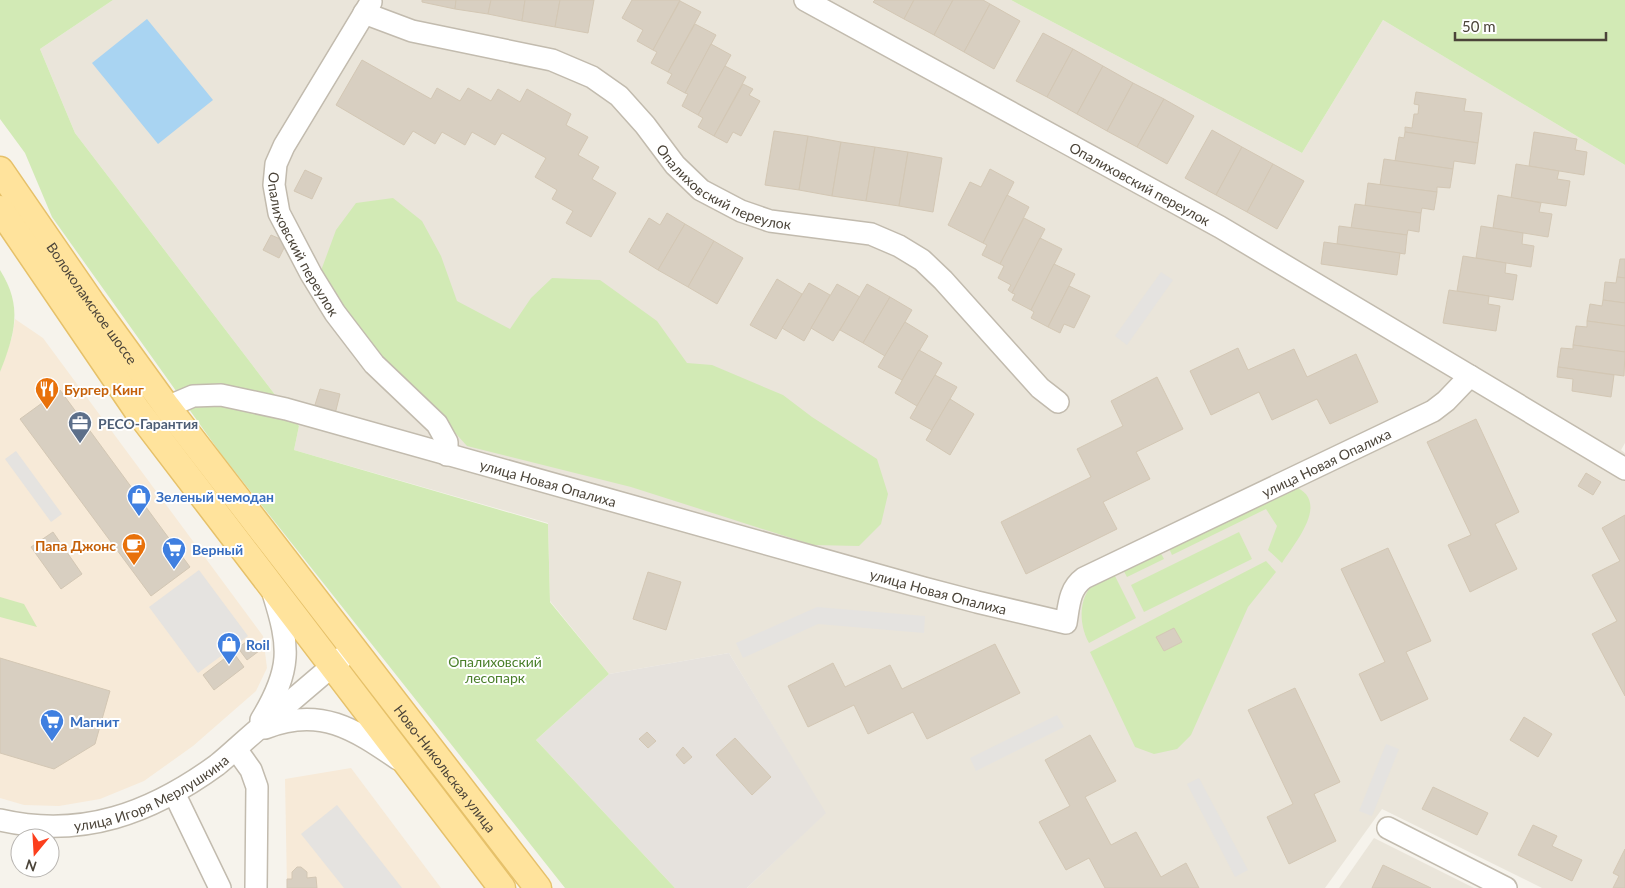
<svg xmlns="http://www.w3.org/2000/svg" width="1625" height="888" viewBox="0 0 1625 888" font-family="Lato,sans-serif">
<style>
.residential{fill:#eae5da}
.commercial{fill:#f7ead8}
.industrial{fill:#e6e2dd}
.green{fill:#d2eab5;fill-rule:evenodd}
.parking{fill:#e5e3e0}
.water{fill:#a9d4f2}
.building{fill:#d8cfc1;stroke:#d3c7b4}
.lines{fill:none;stroke-linecap:round;stroke-linejoin:round}
.minor-casing{stroke:#c2bbae;stroke-width:24}
.major-casing{stroke:#e6c16a;stroke-width:29}
.minor{stroke:#fff;stroke-width:21}
.major{stroke:#ffe39c;stroke-width:26}
.labels{text-anchor:middle;dominant-baseline:central;stroke-width:4;stroke-linejoin:round;paint-order:stroke}
.street-label{font-size:14px;fill:#4b4439;stroke:#fff}
.food-label{font-size:14px;font-weight:bold;fill:#c56008;stroke:#fff;text-anchor:start}
.service-label{font-size:14px;font-weight:bold;fill:#4e5e75;stroke:#fff;text-anchor:start}
.shop-label{font-size:14px;font-weight:bold;fill:#366cbe;stroke:#fff;text-anchor:start}
.park-label{font-size:14px;fill:#4a7f2a;stroke:#fff}
</style>
<rect width="100%" height="100%" fill="#f6f3ec"/>
<g class="residential">
<polygon points="113,0 1011,0 1302,153 1383,20 1625,165 1625,443 1621,450 1625,453 1625,888 1542,888 1382,809 1325,888 747,888 825,813 729,653 609,674 550,601 548,523 294,450 299,426 75,133 40,49"/>
<polygon points="1374,838 1474,888 1339,888"/>
</g>
<g class="commercial">
<polygon points="15,319 43,338 263,636 267,668 256,691 193,746 144,781 100,799 59,806 24,805 0,798 0,372 12,337"/>
<polygon points="351,768 441,888 287,888 285,779"/>
</g>
<polygon class="industrial" points="729,653 826,813 747,888 675,888 536,740 609,674"/>
<g class="green">
<polygon points="0,0 113,0 40,49 75,133 299,426 294,450 548,524 550,602 609,674 536,740 675,888 565,888 221,454 52,217 25,153 0,119"/>
<polygon points="1011,0 1625,0 1625,165 1383,20 1302,153"/>
<polygon points="393,198 422,221 441,256 457,301 510,329 531,298 552,278 600,280 657,321 687,363 712,365 783,395 812,417 877,459 888,494 881,524 859,546 813,545 631,487 467,446 439,415 380,356 319,276 336,230 356,203"/>
<path d="M0 270C23 306 15 334 0 372Z"/>
<path d="M1291 485C1333 499 1296 541 1282 563L1268 550 1277 526 1266 509 1172 555 1167 544Z"/>
<polygon points="1239,532 1252,559 1144,612 1131,585"/>
<polygon points="1158,548 1164,559 1127,577 1121,566"/>
<path d="M1266 561 1276 572 1248 607 1191 735 1177 749 1154 754 1135 747 1090 652ZM1174 628 1182 642 1164 651 1157 637Z"/>
<path d="M1113 572 1136 618 1089 643C1078 623 1078 594 1098 580 1103 577 1108 575 1113 572Z"/>
<polygon points="0,597 24,604 37,627 0,617"/>
</g>
<g class="parking">
<polygon points="1161,272 1173,280 1127,345 1115,336"/>
<polygon points="16,451 62,514 51,522 5,459"/>
<polygon points="199,570 248,636 198,673 149,607"/>
<polygon points="817,607 925,616 924,633 818,624 743,658 736,643"/>
<polygon points="1057,715 1064,727 976,771 970,758"/>
<polygon points="1386,744 1399,749 1372,816 1359,811"/>
<polygon points="1199,778 1248,870 1235,877 1187,784"/>
<polygon points="337,805 402,888 344,888 301,834"/>
</g>
<polygon class="water" points="147,19 213,100 158,144 92,63"/>
<g class="building">
<polygon points="422,0 456,0 455,9 422,2"/>
<polygon points="456,0 491,0 488,14 455,9"/>
<polygon points="491,0 525,0 522,21 488,14"/>
<polygon points="525,0 560,0 555,27 522,21"/>
<polygon points="560,0 594,0 588,33 555,27"/>
<polygon points="632,0 680,0 653,50 637,41 643,30 622,18"/>
<polygon points="875,0 914,0 904,19 873,2"/>
<polygon points="914,0 953,0 934,35 904,19"/>
<polygon points="953,0 983,0 990,4 964,52 934,35"/>
<polygon points="680,1 701,12 668,72 651,63 657,52 653,50"/>
<polygon points="990,4 1020,21 994,69 964,52"/>
<polygon points="695,24 716,35 685,93 667,83 672,74 668,72"/>
<polygon points="1043,33 1073,49 1047,97 1016,81"/>
<polygon points="711,44 731,55 698,115 682,106 688,94 685,93"/>
<polygon points="1073,49 1103,66 1077,114 1047,97"/>
<polygon points="362,60 431,99 437,88 460,101 468,88 491,101 498,89 520,102 527,89 571,114 566,125 588,137 578,155 599,167 592,179 616,193 591,237 566,223 573,211 552,199 557,190 535,177 546,158 502,133 495,145 472,132 465,145 442,132 435,144 413,131 404,145 336,105"/>
<polygon points="725,66 746,77 714,136 698,127 703,118 698,115"/>
<polygon points="1103,66 1133,83 1107,131 1077,114"/>
<polygon points="1133,83 1164,99 1137,147 1107,131"/>
<polygon points="743,84 753,89 749,95 760,101 741,136 733,132 727,143 714,136"/>
<polygon points="1416,92 1466,99 1464,111 1482,113 1478,143 1405,132 1405,127 1412,128 1414,114 1418,114 1419,105 1414,104"/>
<polygon points="1164,99 1194,116 1167,164 1137,147"/>
<polygon points="1212,130 1242,147 1216,195 1185,178"/>
<polygon points="774,131 808,136 799,190 765,185"/>
<polygon points="1405,132 1478,143 1475,164 1454,161 1453,169 1395,161 1399,137 1404,138"/>
<polygon points="1534,132 1577,139 1575,150 1587,152 1584,175 1529,166"/>
<polygon points="808,136 841,142 832,196 799,190"/>
<polygon points="841,142 875,147 866,201 832,196"/>
<polygon points="875,147 908,152 899,206 866,201"/>
<polygon points="1242,147 1273,164 1247,212 1216,195"/>
<polygon points="908,152 942,158 933,212 899,206"/>
<polygon points="1384,159 1453,169 1450,188 1437,187 1437,192 1380,185"/>
<polygon points="1273,164 1304,181 1277,229 1247,212"/>
<polygon points="1516,164 1559,171 1557,179 1570,181 1566,206 1511,198"/>
<polygon points="990,169 1014,182 983,243 948,225 970,182 981,187"/>
<polygon points="305,170 322,178 312,199 294,191"/>
<polygon points="1368,183 1437,192 1434,210 1422,208 1421,213 1365,206"/>
<polygon points="1007,195 1029,207 1000,264 982,255 987,245 983,243"/>
<polygon points="1498,195 1541,203 1539,212 1552,214 1548,237 1493,228"/>
<polygon points="1355,204 1421,213 1419,232 1408,230 1407,235 1351,228"/>
<polygon points="667,213 685,224 658,270 629,252 649,218 660,225"/>
<polygon points="1024,218 1045,229 1012,293 1008,290 1011,285 998,278 1004,266 1000,264"/>
<polygon points="685,224 714,241 688,287 658,270"/>
<polygon points="1339,226 1407,235 1405,254 1337,244"/>
<polygon points="1481,226 1523,233 1522,244 1534,246 1531,267 1476,258"/>
<polygon points="271,235 287,242 279,258 263,250"/>
<polygon points="1040,238 1062,249 1031,310 1012,300 1015,294 1012,293"/>
<polygon points="714,241 743,258 717,304 688,287"/>
<polygon points="1324,242 1400,253 1397,275 1321,264"/>
<polygon points="1463,256 1506,263 1505,273 1517,275 1513,300 1457,291"/>
<polygon points="1620,259 1625,259 1625,278 1617,277"/>
<polygon points="1054,264 1075,274 1048,327 1031,318 1034,312 1031,310"/>
<polygon points="1617,277 1625,278 1625,303 1603,300 1605,282 1616,283"/>
<polygon points="777,279 802,294 776,339 750,325"/>
<polygon points="809,283 830,295 804,341 782,328"/>
<polygon points="837,284 860,297 833,341 811,328"/>
<polygon points="867,284 890,297 863,343 840,330"/>
<polygon points="1069,286 1090,296 1074,328 1064,324 1060,333 1048,327"/>
<polygon points="1449,290 1489,296 1488,304 1500,306 1496,331 1443,323"/>
<polygon points="890,297 912,310 885,356 863,343"/>
<polygon points="1603,300 1625,303 1625,326 1587,321 1590,304 1602,306"/>
<polygon points="1587,321 1625,326 1625,352 1573,345 1576,326 1587,327"/>
<polygon points="905,322 928,336 902,380 878,367"/>
<polygon points="1573,345 1625,352 1624,376 1558,367 1561,348 1573,349"/>
<polygon points="1238,348 1248,370 1294,349 1307,377 1356,354 1378,402 1330,424 1317,399 1272,420 1259,392 1211,415 1190,371"/>
<polygon points="919,350 942,363 917,406 895,393"/>
<polygon points="1558,367 1614,375 1611,397 1572,391 1573,379 1557,377"/>
<polygon points="935,375 957,387 932,430 910,418"/>
<polygon points="1157,377 1183,429 1136,452 1150,479 1103,502 1117,529 1026,574 1001,522 1091,477 1077,449 1123,426 1111,401"/>
<polygon points="320,389 340,394 335,414 314,408"/>
<polygon points="60,390 190,567 151,596 20,419"/>
<polygon points="950,399 974,414 950,455 926,440"/>
<polygon points="1476,419 1519,512 1495,524 1517,569 1470,592 1448,545 1471,535 1427,442"/>
<polygon points="1586,473 1601,482 1593,495 1578,486"/>
<polygon points="1625,515 1625,696 1592,634 1617,621 1592,575 1620,561 1602,528"/>
<polygon points="53,532 82,574 61,589 31,547"/>
<polygon points="1388,548 1431,641 1406,652 1428,699 1381,721 1359,674 1385,662 1341,569"/>
<polygon points="648,572 681,582 666,630 633,619"/>
<polygon points="1174,628 1182,642 1164,651 1156,637"/>
<polygon points="250,639 259,651 247,660 238,648"/>
<polygon points="995,644 1020,693 927,739 913,712 868,734 854,705 808,727 788,686 833,663 845,687 890,665 902,689"/>
<polygon points="233,652 244,667 214,690 203,675"/>
<polygon points="0,658 110,691 95,744 54,769 0,753"/>
<polygon points="1295,688 1340,782 1314,794 1336,841 1289,864 1267,817 1293,804 1248,710"/>
<polygon points="1524,717 1552,734 1538,757 1510,740"/>
<polygon points="647,732 656,741 648,748 639,739"/>
<polygon points="1090,735 1116,781 1085,797 1111,845 1136,832 1161,877 1186,863 1199,888 1105,888 1089,858 1066,870 1039,822 1070,806 1045,760"/>
<polygon points="735,738 771,777 752,795 716,755"/>
<polygon points="683,747 692,757 684,764 676,755"/>
<polygon points="1433,787 1488,813 1477,835 1422,809"/>
<polygon points="1533,825 1557,836 1552,846 1582,860 1572,881 1518,855"/>
<polygon points="1625,849 1625,888 1613,888 1619,876 1613,873"/>
<polygon points="1383,865 1431,888 1372,888"/>
<polygon points="297,867 301,867 307,872 307,878 316,877 317,888 287,888 287,879 292,879 292,872"/>
</g>
<g class="lines">
<g class="minor-casing">
<g id="minor">
<path id="s1" d="M805 0 1220 227 1470 376"/>
<path id="s2" d="M371 2 284 146 276 164 274 185 279 213 311 274 335 313 374 364 437 424 447 442V455"/>
<path id="s3" d="M364 13 412 31 552 60 592 77 619 96 645 125 675 165 701 190 741 211 770 221 871 234 899 246 922 260 943 280 1040 388 1058 402"/>
<path id="s4" d="M167 407 193 396 221 395 286 409 924 588 977 602 1066 623C1069 605 1069 589 1084 578L1433 411 1446 401 1470 376 1625 469"/>
<path d="M261 720C292 669 290 647 273 593"/>
<path d="M265 728C320 706 354 729 398 759"/>
<polyline points="236,749 251,770 257,787 256,888"/>
<polyline points="174,793 220,888"/>
<path id="s5" d="M0 820C82 839 151 813 217 765 233 752 247 738 263 725 290 702 317 679 344 656"/>
<polyline points="1388,828 1506,888"/>
</g>
</g>
<g class="major-casing">
<g id="major">
<path id="s6" d="M0 170 91 302 167 407 538 888"/>
<polyline points="0,209 137,410 502,888"/>
</g>
</g>
<use href="#minor" class="minor"/>
<use href="#major" class="major"/>
</g>
<defs>
<g id="restaurant-pin" transform="scale(1.25)"><path d="M0 17L-7.5 6A9.5 9.5 0 1 1 7.5 6Z" fill="#e8710a" stroke="#fff"/><path d="M-5-6h1v4h1v-4h1v4h1v-4h1v5L-1.5 .5V6h-2V.5L-5-1ZM5-6V6H3V1.5H1.5Q1.5-4 5-6Z" fill="#fff"/></g>
<g id="office-pin" transform="scale(1.25)"><path d="M0 17L-7.5 6A9.5 9.5 0 1 1 7.5 6Z" fill="#5c6f8a" stroke="#fff"/><path d="M-6-3h4V-5.5h4V-3h4V5H-6ZM-1-4.5V-3h2v-1.5ZM-6 0V1H6V0Z" fill="#fff"/></g>
<g id="shop-pin" transform="scale(1.25)"><path d="M0 17L-7.5 6A9.5 9.5 0 1 1 7.5 6Z" fill="#3f7fe0" stroke="#fff"/><path d="M-5-2.5h2.3a2.7 3.5 0 0 1 5.4 0H5L5.5 6h-11ZM-1.5-2.5h3a1.5 2.3 0 0 0-3 0Z" fill="#fff"/></g>
<g id="cafe-pin" transform="scale(1.25)"><path d="M0 17L-7.5 6A9.5 9.5 0 1 1 7.5 6Z" fill="#e8710a" stroke="#fff"/><path d="M-5.5-4.5H6V0H3Q3 3.5 0 3.5H-2.5Q-5.5 3.5-5.5 0ZM3-3.2v2h1.7v-2ZM-6 4.5H4V6H-6Z" fill="#fff"/></g>
<g id="supermarket-pin" transform="scale(1.25)"><path d="M0 17L-7.5 6A9.5 9.5 0 1 1 7.5 6Z" fill="#3f7fe0" stroke="#fff"/><path d="M-6-5.5h2.5l.6 2H6L4.5 2H-2.5L-4.4-4H-6ZM-1.5 3.2a1.3 1.3 0 1 0 .1 0ZM3 3.2a1.3 1.3 0 1 0 .1 0Z" fill="#fff"/></g>
</defs>
<g fill-rule="evenodd">
<use href="#restaurant-pin" x="47" y="389"/>
<use href="#office-pin" x="80" y="423"/>
<use href="#shop-pin" x="139" y="496"/>
<use href="#cafe-pin" x="134" y="545"/>
<use href="#supermarket-pin" x="174" y="549"/>
<use href="#shop-pin" x="229" y="644"/>
<use href="#supermarket-pin" x="52" y="721"/>
</g>
<g class="labels">
<g class="street-label">
<text stroke="none"><textPath href="#s3" startOffset="414">Опалиховский переулок</textPath></text>
<text stroke="none"><textPath href="#s1" startOffset="382">Опалиховский переулок</textPath></text>
<text stroke="none"><textPath href="#s2" startOffset="275">Опалиховский переулок</textPath></text>
<text stroke="none"><textPath href="#s6" startOffset="162">Волоколамское шоссе</textPath></text>
<text stroke="none"><textPath href="#s4" startOffset="1250">улица Новая Опалиха</textPath></text>
<text stroke="none"><textPath href="#s4" startOffset="395">улица Новая Опалиха</textPath></text>
<text stroke="none"><textPath href="#s4" startOffset="800">улица Новая Опалиха</textPath></text>
<text stroke="none"><textPath href="#s6" startOffset="746">Ново-Никольская улица</textPath></text>
<text stroke="none"><textPath href="#s5" startOffset="159">улица Игоря Мерлушкина</textPath></text>
</g>
<g class="food-label">
<text x="64" y="389">Бургер Кинг</text>
<text x="116" y="545" text-anchor="end">Папа Джонс</text>
</g>
<g class="service-label">
<text x="98" y="423">РЕСО-Гарантия</text>
</g>
<g class="shop-label">
<text x="156" y="496">Зеленый чемодан</text>
<text x="192" y="549">Верный</text>
<text x="246" y="644">Roil</text>
<text x="70" y="721">Магнит</text>
</g>
<g class="park-label">
<text x="495" y="661">Опалиховский<tspan x="495" dy="16">лесопарк</tspan></text>
</g>
</g>
<g transform="translate(35 853) rotate(198)"><circle r="24" fill="#ffffff" stroke="#b7b4b0"/>
<path d="M0-4L9 19L0 12L-9 19Z" fill="#fc3f1d"/>
<text y="-8" font-size="14" font-weight="bold" text-anchor="middle" fill="#4b4439">N</text>
</g>
<path d="M1455 32v8h151v-8" fill="none" stroke="#4b4439" stroke-width="2.5"/>
<text x="1462" y="32" font-size="15" fill="#4b4439" stroke="#ffffff" stroke-width="4" paint-order="stroke">50 m</text>
</svg>
